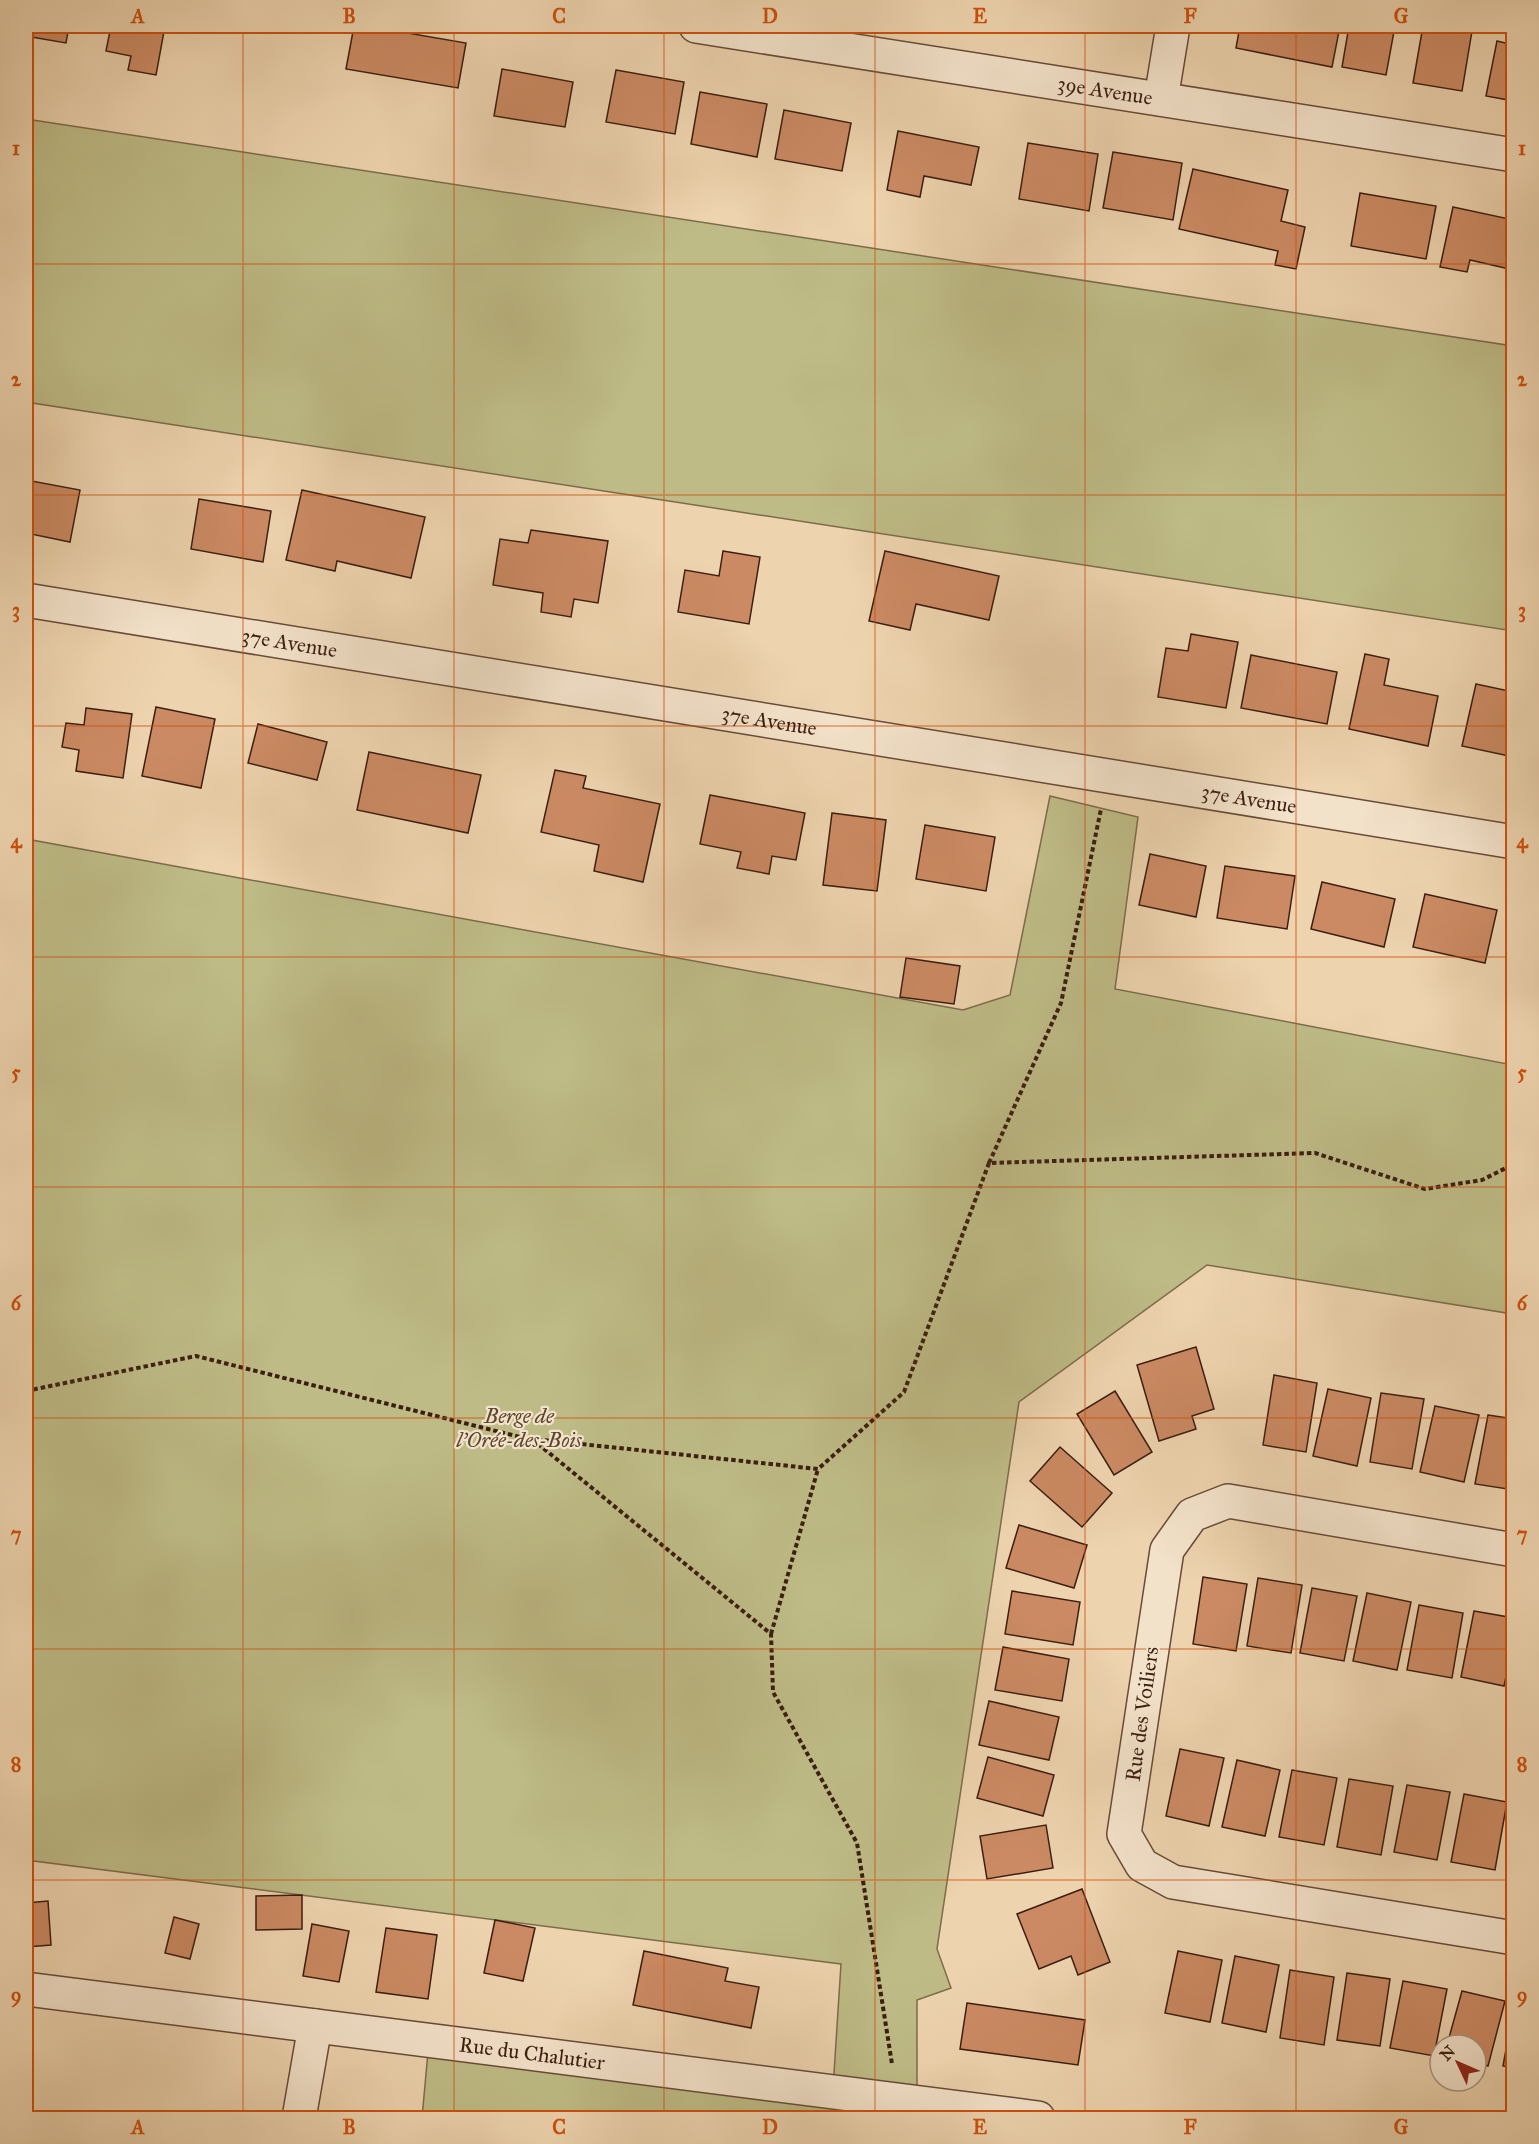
<svg xmlns="http://www.w3.org/2000/svg" width="1539" height="2144" viewBox="0 0 1539 2144" font-family="'IM FELL Great Primer',serif">
<style>
.green{fill:#bebb86;stroke:#7d6c4c;stroke-width:1.5}
.building{fill:#cb8a63;stroke:#3c1e11;stroke-width:1.5}
.lines{fill:none;stroke-linecap:round;stroke-linejoin:round}
.minor-casing{stroke:#684b38;stroke-width:36}
.path{stroke:#3c1e11;stroke-width:4;stroke-dasharray:4.5 3;stroke-linecap:butt}
.minor{stroke:#f3e2ca;stroke-width:33}
.grid{fill:none;stroke:#ce500d;stroke-width:1.5;stroke-opacity:0.55}
.labels{text-anchor:middle;dominant-baseline:central;stroke-width:4.5;stroke-linejoin:round;paint-order:stroke}
.street-label{font-size:21px;fill:#3c1e11;stroke:#f3e2ca}
.park-label{font-size:21px;font-style:italic;fill:#5c452e;stroke:#f3e2ca}
.neatline{fill:none;stroke:#ce500d;stroke-width:2}
.grid-label{font-size:20px;text-anchor:middle;font-weight:bold;fill:#ce500d}
</style>
<rect width="100%" height="100%" fill="#edd3ae"/>
<filter id="stains"><feTurbulence type="fractalNoise" baseFrequency=".00333" numOctaves="4"/><feColorMatrix values="0 0 0 0 .2 0 0 0 0 .09 0 0 0 0 .02 0 0 0 .5 -.17"/></filter>
<radialGradient id="worn" r=".72"><stop offset=".6" stop-color="#630" stop-opacity="0"/><stop offset="1" stop-color="#630" stop-opacity=".3"/></radialGradient>
<g class="green">
<polygon points="26,119 1513,346 1513,631 26,402"/>
<polygon points="1050,796 1138,817 1115,989 1513,1065 1513,1314 1207,1265 1019,1402 937,1949 951,1988 917,2000 917,2094 833,2089 841,1964 26,1860 26,839 963,1010 1010,995"/>
<polygon points="429,2041 925,2118 422,2118"/>
</g>
<g class="building">
<polygon points="26,26 69,26 66,43 26,36"/>
<polygon points="111,26 165,26 156,75 128,70 131,56 106,51"/>
<polygon points="354,26 367,26 466,43 458,88 346,69"/>
<polygon points="1240,26 1340,26 1332,67 1236,48"/>
<polygon points="1349,26 1395,26 1386,75 1342,67"/>
<polygon points="1423,26 1443,26 1472,31 1462,91 1413,83"/>
<polygon points="1497,41 1514,45 1514,101 1486,96"/>
<polygon points="502,69 573,82 565,127 494,116"/>
<polygon points="616,70 684,82 675,134 606,122"/>
<polygon points="700,92 767,104 757,157 691,144"/>
<polygon points="784,110 851,123 842,171 775,159"/>
<polygon points="898,131 979,147 971,185 924,176 920,197 887,190"/>
<polygon points="1028,143 1098,154 1089,211 1019,199"/>
<polygon points="1113,152 1182,163 1173,220 1103,208"/>
<polygon points="1193,169 1288,190 1281,221 1305,227 1296,269 1275,265 1278,251 1179,229"/>
<polygon points="1360,193 1436,206 1426,259 1351,246"/>
<polygon points="1453,207 1514,220 1514,270 1470,260 1467,272 1440,267"/>
<polygon points="26,480 80,490 70,542 26,533"/>
<polygon points="302,490 425,517 411,578 337,561 335,571 286,560"/>
<polygon points="199,499 271,511 263,562 191,549"/>
<polygon points="531,530 608,541 598,603 574,599 571,617 541,612 543,593 493,585 500,539 528,543"/>
<polygon points="723,551 760,557 749,624 678,612 685,570 719,576"/>
<polygon points="885,551 999,576 989,620 916,604 910,630 869,621"/>
<polygon points="1191,634 1238,642 1226,708 1158,697 1166,648 1188,651"/>
<polygon points="1365,654 1389,659 1384,685 1438,696 1428,746 1349,729"/>
<polygon points="1251,655 1337,672 1327,724 1241,708"/>
<polygon points="1476,684 1514,692 1514,757 1462,746"/>
<polygon points="156,707 215,719 201,788 142,776"/>
<polygon points="86,708 132,714 123,778 76,771 79,750 62,747 66,723 84,725"/>
<polygon points="258,724 327,742 317,780 248,763"/>
<polygon points="369,752 481,775 468,833 357,810"/>
<polygon points="555,770 586,776 583,788 660,804 643,882 594,871 599,845 541,832"/>
<polygon points="710,795 805,813 796,860 772,856 769,874 737,868 741,852 700,844"/>
<polygon points="832,813 886,820 877,891 823,885"/>
<polygon points="925,825 995,837 986,891 916,879"/>
<polygon points="1150,854 1206,866 1196,917 1139,905"/>
<polygon points="1225,866 1295,876 1287,929 1217,918"/>
<polygon points="1322,882 1395,899 1384,947 1311,929"/>
<polygon points="1425,894 1497,910 1485,963 1413,947"/>
<polygon points="906,958 960,966 954,1004 900,997"/>
<polygon points="1196,1347 1214,1409 1192,1416 1196,1429 1159,1441 1137,1365"/>
<polygon points="1274,1375 1317,1383 1306,1452 1263,1445"/>
<polygon points="1328,1389 1371,1398 1357,1466 1313,1456"/>
<polygon points="1115,1391 1152,1452 1114,1475 1077,1414"/>
<polygon points="1381,1393 1424,1399 1412,1469 1370,1462"/>
<polygon points="1435,1406 1479,1415 1464,1482 1420,1472"/>
<polygon points="1488,1415 1514,1419 1514,1490 1475,1484"/>
<polygon points="1060,1447 1112,1493 1082,1527 1030,1481"/>
<polygon points="1019,1525 1087,1545 1074,1588 1006,1568"/>
<polygon points="1203,1577 1247,1584 1236,1651 1193,1644"/>
<polygon points="1258,1578 1302,1585 1291,1653 1247,1646"/>
<polygon points="1312,1588 1357,1596 1344,1661 1300,1653"/>
<polygon points="1012,1591 1080,1602 1073,1645 1005,1634"/>
<polygon points="1367,1593 1411,1602 1397,1670 1353,1661"/>
<polygon points="1419,1605 1463,1613 1452,1678 1407,1670"/>
<polygon points="1474,1611 1514,1618 1514,1640 1504,1686 1461,1677"/>
<polygon points="1003,1647 1069,1659 1062,1701 995,1690"/>
<polygon points="989,1701 1059,1717 1049,1760 979,1745"/>
<polygon points="1180,1749 1224,1758 1209,1826 1166,1816"/>
<polygon points="988,1757 1054,1775 1043,1816 977,1798"/>
<polygon points="1237,1760 1280,1770 1265,1836 1222,1827"/>
<polygon points="1292,1770 1337,1778 1324,1845 1279,1837"/>
<polygon points="1349,1779 1393,1786 1381,1855 1337,1847"/>
<polygon points="1407,1785 1450,1792 1437,1860 1394,1852"/>
<polygon points="1464,1794 1507,1802 1495,1870 1451,1862"/>
<polygon points="1046,1825 1053,1868 987,1879 980,1836"/>
<polygon points="1514,1840 1514,1871 1508,1870"/>
<polygon points="1082,1889 1110,1962 1078,1975 1071,1956 1039,1969 1017,1914"/>
<polygon points="302,1895 302,1929 256,1930 256,1896"/>
<polygon points="48,1901 51,1945 26,1947 26,1903"/>
<polygon points="174,1917 199,1924 190,1959 165,1953"/>
<polygon points="495,1920 535,1928 523,1981 484,1973"/>
<polygon points="312,1924 349,1931 339,1982 303,1976"/>
<polygon points="386,1928 437,1935 428,1999 376,1992"/>
<polygon points="644,1951 728,1968 725,1981 759,1987 751,2028 633,2005"/>
<polygon points="1178,1951 1222,1960 1210,2022 1165,2013"/>
<polygon points="1235,1956 1279,1965 1266,2032 1222,2023"/>
<polygon points="1290,1970 1334,1977 1324,2045 1280,2038"/>
<polygon points="1347,1973 1390,1979 1380,2046 1337,2040"/>
<polygon points="1403,1981 1447,1989 1434,2056 1390,2048"/>
<polygon points="1462,1991 1505,2001 1488,2066 1476,2063 1476,2045 1447,2045"/>
<polygon points="967,2003 1085,2020 1078,2065 960,2049"/>
<polygon points="1514,2005 1514,2068 1503,2066"/>
</g>
<g class="lines">
<g class="minor-casing">
<g id="minor">
<path id="s1" d="M696 26 1514 155"/>
<polyline points="1161,99 1173,26"/>
<path id="s2" d="M26 600 1514 842"/>
<polyline points="1514,1550 1228,1501 1192,1515 1167,1550 1124,1834 1142,1865 1173,1882 1514,1938"/>
<path id="s3" d="M26 1989 1038 2118"/>
<polyline points="299,2118 315,2026"/>
</g>
</g>
<g class="path">
<polyline points="989,1163 1061,1003 1101,809"/>
<polyline points="26,1391 196,1356 524,1438 818,1469 904,1392 989,1163 1315,1153 1425,1189 1482,1180 1514,1164"/>
<polyline points="532,1439 771,1634 773,1692 857,1843 892,2064"/>
<polyline points="771,1634 818,1469"/>
</g>
<use href="#minor" class="minor"/>
</g>
<path class="grid" d="M243 26V2118M454 26V2118M664 26V2118M875 26V2118M1085 26V2118M1296 26V2118M26 264H1514M26 495H1514M26 726H1514M26 957H1514M26 1187H1514M26 1418H1514M26 1649H1514M26 1880H1514"/>
<g class="labels">
<g class="street-label">
<text stroke="none"><textPath href="#s1" startOffset="414">39e Avenue</textPath></text>
<text stroke="none"><textPath href="#s2" startOffset="267">37e Avenue</textPath></text>
<text stroke="none"><textPath href="#s2" startOffset="753">37e Avenue</textPath></text>
<text stroke="none"><textPath href="#s2" startOffset="1239">37e Avenue</textPath></text>
<text transform="translate(1142 1714) rotate(-82)">Rue des Voiliers</text>
<text stroke="none"><textPath href="#s3" startOffset="510">Rue du Chalutier</textPath></text>
</g>
<g class="park-label">
<text x="519" y="1416">Berge de<tspan x="519" dy="24">l'Orée-des-Bois</tspan></text>
</g>
</g>
<rect width="1539" height="2144" fill="none" stroke="#edd3ae" stroke-width="66"/>
<g transform="translate(1458 2063) rotate(314)"><circle r="28" fill="#f3e2ca" stroke="#aa9480" stroke-width="1.5"/>
<path d="M0-4.5L10 22L0 15L-10 22Z" fill="#8f2418"/>
<text y="-9" font-size="16" font-weight="bold" text-anchor="middle" fill="#3c1e11">N</text>
</g>
<rect x="33" y="33" width="1473" height="2078" class="neatline"/>
<g class="grid-label">
<text x="138" y="23">A</text>
<text x="349" y="23">B</text>
<text x="559" y="23">C</text>
<text x="770" y="23">D</text>
<text x="980" y="23">E</text>
<text x="1190" y="23">F</text>
<text x="1401" y="23">G</text>
<text x="16" y="155">1</text>
<text x="1522" y="155">1</text>
<text x="16" y="386">2</text>
<text x="1522" y="386">2</text>
<text x="16" y="617">3</text>
<text x="1522" y="617">3</text>
<text x="16" y="848">4</text>
<text x="1522" y="848">4</text>
<text x="16" y="1079">5</text>
<text x="1522" y="1079">5</text>
<text x="16" y="1310">6</text>
<text x="1522" y="1310">6</text>
<text x="16" y="1541">7</text>
<text x="1522" y="1541">7</text>
<text x="16" y="1771">8</text>
<text x="1522" y="1771">8</text>
<text x="16" y="2002">9</text>
<text x="1522" y="2002">9</text>
<text x="138" y="2134">A</text>
<text x="349" y="2134">B</text>
<text x="559" y="2134">C</text>
<text x="770" y="2134">D</text>
<text x="980" y="2134">E</text>
<text x="1190" y="2134">F</text>
<text x="1401" y="2134">G</text>
</g>
<rect width="100%" height="100%" filter="url(#stains)"/>
<rect width="100%" height="100%" fill="url(#worn)"/>
</svg>
